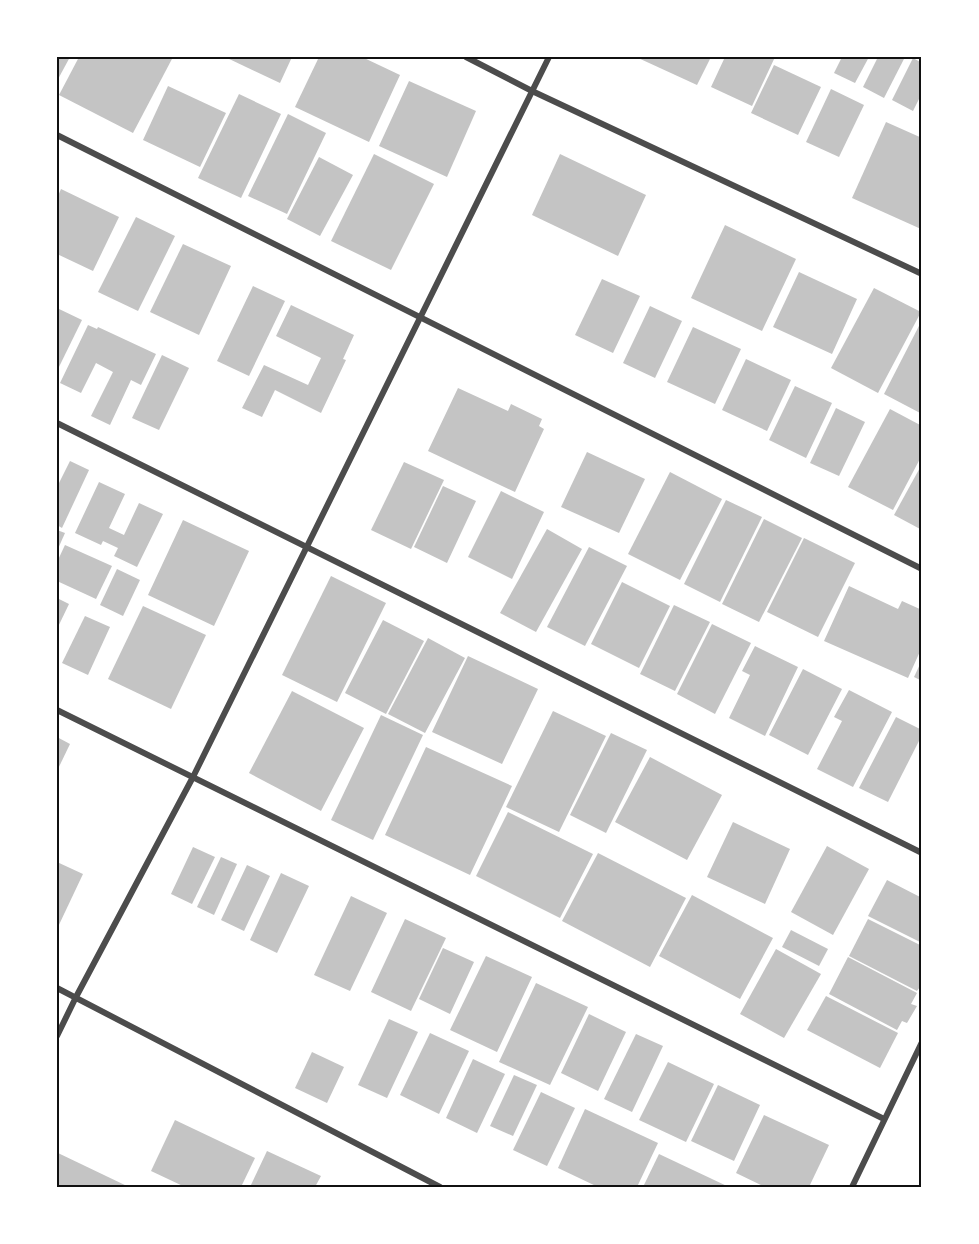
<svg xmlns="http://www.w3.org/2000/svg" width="979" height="1244" font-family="'PT Serif',serif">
<rect width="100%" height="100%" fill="#fff"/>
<!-- building -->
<g fill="#c4c4c4">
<path d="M57,57H70L57,81Z"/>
<path d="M79,57H173L133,133L59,95Z"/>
<path d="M225,57H292L280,83Z"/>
<path d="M319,57H362L400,75L369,142L295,107Z"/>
<path d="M636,57H711L697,85Z"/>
<path d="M725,57H775L752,106L711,87Z"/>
<path d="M842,57H869L855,83L834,73Z"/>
<path d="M878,57H905L884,98L863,87Z"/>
<path d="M913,58L922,63V93L913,111L892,100Z"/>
<path d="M774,65L821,87L798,135L751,113Z"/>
<path d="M409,81L476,111L447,177L379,146Z"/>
<path d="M168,86L226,113L200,167L143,140Z"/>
<path d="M831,89L864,105L839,157L806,142Z"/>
<path d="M239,94L281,114L241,198L198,178Z"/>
<path d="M288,114L326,133L287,214L248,196Z"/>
<path d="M886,122L922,138L921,229L852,198Z"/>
<path d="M374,154L434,184L391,270L331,241Z"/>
<path d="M560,154L646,195L618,256L532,215Z"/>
<path d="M319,157L353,175L320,236L287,219Z"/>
<path d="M61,189L119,217L93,271L57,254V198Z"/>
<path d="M136,217L175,236L138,311L98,292Z"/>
<path d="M725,225L796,259L762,331L691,298Z"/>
<path d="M183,244L231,266L199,335L150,312Z"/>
<path d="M799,272L857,299L832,354L773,327Z"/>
<path d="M602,279L640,296L613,353L575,335Z"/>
<path d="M253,286L285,301L249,376L217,361Z"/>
<path d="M874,288L921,312L878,393L831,368Z"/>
<path d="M291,305L354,335L343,359L346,360L321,413L275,390L262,417L242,408L264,365L308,385L321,358L276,336Z"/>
<path d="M650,306L682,321L655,378L623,363Z"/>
<path d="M57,308L82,320L57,371Z"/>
<path d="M922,320V414L884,394Z"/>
<path d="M88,325L97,329L98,327L156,354L141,385L131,380L110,425L91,416L113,372L96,363L81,393L60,383Z"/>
<path d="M693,327L741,349L715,404L667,382Z"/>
<path d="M162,355L189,368L159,430L132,418Z"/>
<path d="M746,359L791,380L767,431L722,410Z"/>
<path d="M795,386L832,403L806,458L769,440Z"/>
<path d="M458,388L508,411L511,404L542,419L539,426L544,429L515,492L428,451Z"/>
<path d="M836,408L865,422L839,476L810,463Z"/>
<path d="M890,409L922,426V455L893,510L848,487Z"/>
<path d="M587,452L645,479L619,533L561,507Z"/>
<path d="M70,461L89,470L62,528L57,525V487Z"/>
<path d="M404,462L444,480L411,549L371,530Z"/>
<path d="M922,464V530L894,515Z"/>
<path d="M670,472L722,499L680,580L628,554Z"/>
<path d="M99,482L125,494L109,528L124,535L139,503L163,514L137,567L114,556L118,548L103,541L101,545L75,533Z"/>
<path d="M443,486L476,501L447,563L414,547Z"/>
<path d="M501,491L544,512L512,579L468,557Z"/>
<path d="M726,500L762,517L720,602L684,584Z"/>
<path d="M764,519L802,538L759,622L722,604Z"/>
<path d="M183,520L249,551L214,626L148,595Z"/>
<path d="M547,529L582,549L536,632L500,613Z"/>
<path d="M57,530L65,533L57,551Z"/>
<path d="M804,538L855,563L818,637L767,612Z"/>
<path d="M65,545L112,566L96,599L57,581V562Z"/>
<path d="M589,547L627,566L585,646L547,627Z"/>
<path d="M117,569L140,580L123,616L100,605Z"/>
<path d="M331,576L386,603L337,702L282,675Z"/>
<path d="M622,582L670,606L639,668L591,644Z"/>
<path d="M849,586L898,609L902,601L922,610V647L908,678L824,641Z"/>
<path d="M57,598L69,604L57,629Z"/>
<path d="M674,605L710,622L675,691L640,674Z"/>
<path d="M143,606L206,635L171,709L108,679Z"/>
<path d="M85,616L110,627L88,675L62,663Z"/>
<path d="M383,620L424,641L386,714L345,693Z"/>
<path d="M712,624L751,643L715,714L677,694Z"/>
<path d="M428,638L465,658L425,733L388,714Z"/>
<path d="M755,646L798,667L765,736L729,718L750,675L742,671Z"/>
<path d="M468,656L538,689L502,764L432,732Z"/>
<path d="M922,660V681L914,677Z"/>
<path d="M803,669L842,689L808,755L769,735Z"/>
<path d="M849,690L892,712L853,787L817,769L842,721L834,717Z"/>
<path d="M292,691L364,728L321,811L249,773Z"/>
<path d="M553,711L606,736L559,832L506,807Z"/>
<path d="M381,715L423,735L373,840L331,820Z"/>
<path d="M896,717L922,730V735L888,802L859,788Z"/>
<path d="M611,733L647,750L606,833L570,815Z"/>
<path d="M57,737L70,744L57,771Z"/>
<path d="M426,747L512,786L470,875L385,835Z"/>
<path d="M650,757L722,795L687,860L615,822Z"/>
<path d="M508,812L593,854L560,918L476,876Z"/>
<path d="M733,822L790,849L765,904L707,877Z"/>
<path d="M827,846L869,869L833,935L791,912Z"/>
<path d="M193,847L215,857L192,904L171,894Z"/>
<path d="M598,853L686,898L650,967L562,921Z"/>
<path d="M221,857L237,864L214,915L197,907Z"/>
<path d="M57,862L83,874L57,929Z"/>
<path d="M247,865L270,876L244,931L221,920Z"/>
<path d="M281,873L309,886L277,953L250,940Z"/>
<path d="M887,880L922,898V943L868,916Z"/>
<path d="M692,895L773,938L740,999L659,956Z"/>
<path d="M351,896L387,913L350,991L314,975Z"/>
<path d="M405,919L446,938L411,1011L371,992Z"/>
<path d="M868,919L922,946V984L917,991L849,956Z"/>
<path d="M791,930L828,949L819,966L782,947Z"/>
<path d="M443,948L474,962L450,1014L419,999Z"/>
<path d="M776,949L821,974L784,1038L740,1014Z"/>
<path d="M486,956L532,977L497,1052L450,1030Z"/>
<path d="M848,957L917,993L911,1004L917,1006L907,1023L902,1021L897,1030L829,994Z"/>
<path d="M536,983L588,1007L550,1085L499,1062Z"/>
<path d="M826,996L898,1033L880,1068L807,1030Z"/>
<path d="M589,1014L626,1032L598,1091L561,1073Z"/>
<path d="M389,1019L418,1032L387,1098L358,1085Z"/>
<path d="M430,1033L469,1051L439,1114L400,1095Z"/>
<path d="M636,1034L663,1046L632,1112L604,1099Z"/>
<path d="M312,1052L344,1067L327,1103L295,1088Z"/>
<path d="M473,1059L505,1074L477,1133L446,1118Z"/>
<path d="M668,1062L714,1084L686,1142L639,1120Z"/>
<path d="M514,1075L537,1085L513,1136L490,1126Z"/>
<path d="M718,1085L760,1105L734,1161L691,1141Z"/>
<path d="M541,1092L575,1108L547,1166L513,1150Z"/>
<path d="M585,1109L658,1143L637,1187H598L558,1168Z"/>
<path d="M764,1115L829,1145L809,1187H765L736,1173Z"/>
<path d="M175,1120L255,1158L241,1187H185L151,1171Z"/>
<path d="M267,1151L321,1176L315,1187H250Z"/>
<path d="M58,1153L129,1187H57Z"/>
<path d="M659,1154L729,1187H643Z"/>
</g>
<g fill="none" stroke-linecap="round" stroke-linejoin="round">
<!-- minor -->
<g stroke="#4c4c4c" stroke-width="6">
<path d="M466,57L532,91L922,274"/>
<path d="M57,135L922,569"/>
<path d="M57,423L922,853"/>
<path d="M57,710L884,1119"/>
<path d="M57,988L440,1187"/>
<path d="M57,1036L76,997L193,777L549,57"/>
<path d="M852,1187L922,1042"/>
</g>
</g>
<!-- border -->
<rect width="979" height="1244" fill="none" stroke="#ffffff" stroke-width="117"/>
<rect x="58" y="58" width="862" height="1128" fill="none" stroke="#111" stroke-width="2"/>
</svg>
